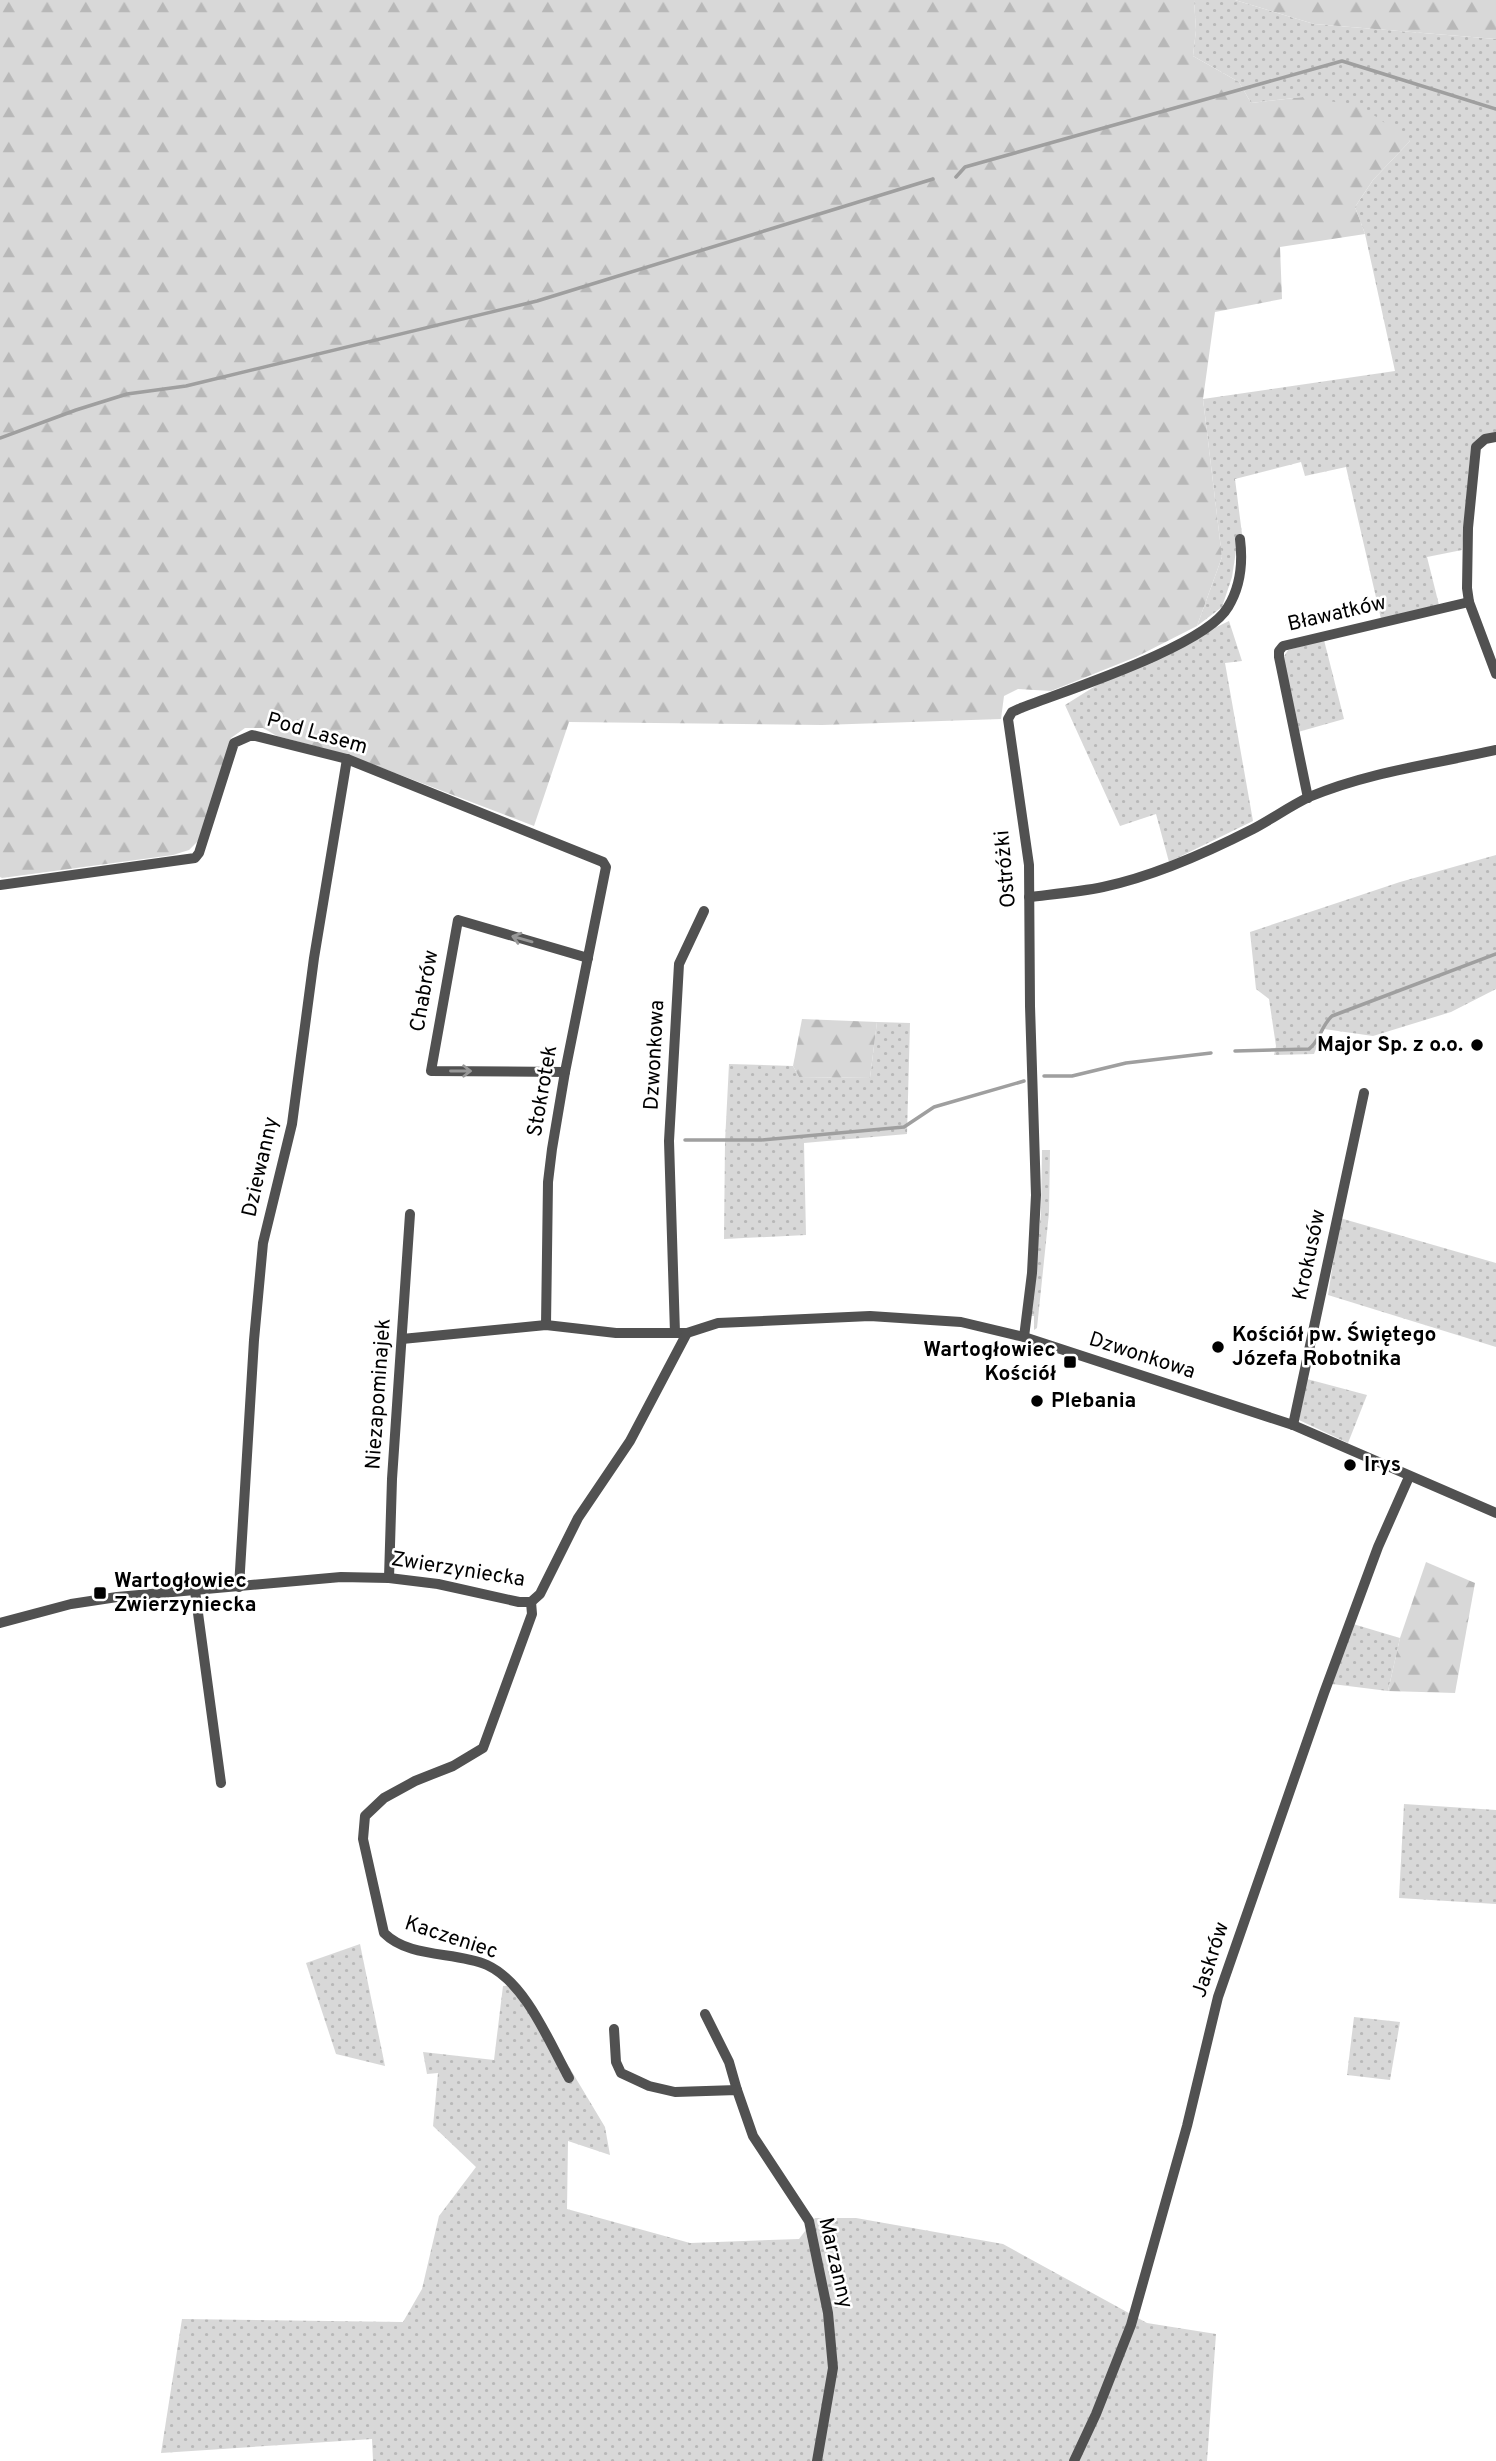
<svg xmlns="http://www.w3.org/2000/svg" width="1496" height="2461" font-family="Overpass,sans-serif">
<defs>
<pattern id="grass-dots" width="8" height="8" patternUnits="userSpaceOnUse" patternTransform="scale(1.75)"><rect width="8" height="8" fill="#d8d8d8"/><path d="M2 2h.1M6 6h.1" fill="none" stroke="#b8b8b8" stroke-width="1.8" stroke-linecap="round"/></pattern>
<pattern id="forest-firs" width="22" height="20" patternUnits="userSpaceOnUse" patternTransform="scale(1.75)"><rect width="22" height="20" fill="#d8d8d8"/><path d="M5 1l3.5 6h-7zM16 11l3.5 6h-7z" fill="#b8b8b8"/></pattern>
</defs>
<rect width="100%" height="100%" fill="#fff"/>
<!-- grass -->
<g fill="url(#grass-dots)">
<path d="M1194,0H1235L1314,24L1496,39V435L1482,436L1471,447L1462,550L1427,557L1439,605L1381,619L1346,467L1305,476L1301,462L1235,479L1242,534L1236,551L1232,577L1222,607L1197,626L1222,557L1203,399L1395,371L1365,234L1355,207L1373,180L1410,141L1303,97L1251,103L1239,82L1193,56L1196,30Z"/>
<path d="M1229,621L1242,661L1225,663L1253,821L1169,862L1156,814L1120,826L1065,705L1097,685Z"/>
<path d="M1324,640L1344,719L1298,732L1283,658L1288,650Z"/>
<path d="M1496,855V989L1451,1012L1373,1036L1324,1029L1314,1054L1274,1055L1276,1046L1269,999L1256,989L1250,932L1400,882Z"/>
<path d="M877,1022L910,1023L907,1134L804,1143L806,1235L724,1239L725,1142L729,1064L793,1066L799,1077L870,1078Z"/>
<path d="M1042,1150H1050L1049,1213L1037,1328L1034,1330V1316H1031L1041,1212Z"/>
<path d="M1340,1218L1496,1263V1347L1328,1295Z"/>
<path d="M1307,1379L1367,1395L1348,1443L1299,1420Z"/>
<path d="M1353,1624L1400,1638L1388,1691L1332,1684Z"/>
<path d="M1404,1804L1496,1810V1904L1399,1898Z"/>
<path d="M360,1944L385,2066L336,2054L306,1963Z"/>
<path d="M520,1985L605,2127L610,2155L568,2141L567,2209L690,2243L799,2239L815,2218H856L1003,2244L1147,2323L1216,2334L1207,2461H373L372,2439L161,2453L182,2319L403,2322L422,2289L439,2216L476,2167L433,2126L438,2073L427,2074L423,2052L494,2060L503,1986Z"/>
<path d="M1354,2017L1400,2022L1390,2080L1347,2075Z"/>
</g>
<!-- forest -->
<g fill="url(#forest-firs)">
<path d="M0,0H1194L1196,30L1193,56L1239,82L1251,103L1303,97L1361,106L1410,141L1373,180L1355,207L1365,234L1280,247L1282,299L1215,312L1203,399L1222,557L1197,626L1136,657L1051,691L1018,689L1004,696L1001,719L822,725L569,722L534,826L348,755L277,736L263,728H245L231,738L199,840L189,850L173,855L2,878L0,877Z"/>
<path d="M1235,0H1496V39L1314,24Z"/>
<path d="M802,1019L877,1022L870,1078L799,1077L793,1066Z"/>
<path d="M1426,1562L1475,1583L1455,1693L1388,1691L1400,1638Z"/>
</g>
<g fill="none" stroke-linecap="round" stroke-linejoin="round">
<!-- stream -->
<g stroke="#9f9f9f" stroke-width="3.5">
<path d="M956,177L965,167L1342,61L1496,109"/>
<path d="M0,438L76,410L127,394L186,386L537,301L933,179"/>
<path d="M1235,1051L1309,1049C1320,1041 1321,1026 1332,1016L1496,954"/>
<path d="M1044,1076H1072L1126,1063L1211,1053"/>
<path d="M685,1140H761L904,1127L934,1107L1024,1081"/>
</g>
<!-- street -->
<g stroke="#515151" stroke-width="10">
<path d="M1496,437L1485,439L1476,447L1468,528L1467,588L1469,602L1496,674"/>
<path d="M1308,798L1279,657V651L1283,646L1469,602"/>
<path d="M0,885L195,858L199,853L234,743L252,735L347,759L603,862L606,867L565,1072L552,1149L548,1182L546,1325"/>
<path d="M1029,897C1054,894 1079,892 1103,887C1155,876 1206,853 1253,829C1272,819 1290,806 1309,797C1368,772 1434,764 1496,750"/>
<path d="M565,1072L431,1071L458,920L588,958"/>
<path d="M675,1333L669,1141L679,964L704,911"/>
<path d="M1024,1337L1032,1273L1036,1195L1030,1006L1029,865L1008,719L1012,712L1021,708C1067,690 1206,646 1228,607C1241,586 1243,563 1240,539"/>
<path d="M402,1339L546,1325L616,1333H687L718,1323L870,1316L961,1322L1024,1337L1293,1425L1496,1513"/>
<path d="M1293,1425L1364,1093"/>
<path d="M389,1578L392,1479L410,1214"/>
<path d="M239,1587L254,1340L263,1243L292,1124L314,958L347,759"/>
<path d="M195,1591L221,1783"/>
<path d="M531,1602L532,1614L483,1748L453,1766L415,1781L384,1798L365,1816L363,1839L384,1933C410,1959 455,1951 487,1965C526,1983 549,2042 569,2078"/>
<path d="M0,1623L71,1604L117,1597L341,1577L389,1578L438,1584L519,1602H531L540,1594L578,1518L630,1441L687,1333"/>
<path d="M705,2014L729,2062L737,2090"/>
<path d="M614,2029L616,2062L621,2073L649,2086L675,2092L737,2090L753,2136L809,2221L828,2313L833,2368L817,2461"/>
<path d="M1074,2461L1096,2414L1131,2325L1187,2126L1218,1997L1324,1693L1378,1547L1409,1477"/>
</g>
</g>
<!-- one-way arrows -->
<defs><path id="oneway-shaft" d="M-6 0H5M1.5-3L5.5 0L1.5 3" fill="none" stroke-width="1.6" stroke-linecap="round" stroke-linejoin="round" transform="scale(1.75)"/></defs>
<g stroke="#979797">
<use href="#oneway-shaft" transform="translate(522 939) rotate(-164)"/>
<use href="#oneway-shaft" transform="translate(461 1071)"/>
</g>
<!-- markers -->
<g fill="#000" stroke="#fff" stroke-width="2.5">
<circle cx="1477" cy="1045" r="7"/>
<circle cx="1218" cy="1347" r="7"/>
<rect x="1063" y="1355" width="14" height="14" rx="3.5"/>
<circle cx="1037" cy="1401" r="7"/>
<circle cx="1350" cy="1465" r="7"/>
<rect x="93" y="1586" width="14" height="14" rx="3.5"/>
</g>
<g text-anchor="middle" dominant-baseline="central" stroke-width="5" stroke-linejoin="round" paint-order="stroke">
<!-- street labels -->
<g font-size="21" fill="#000" stroke="#fff">
<text transform="translate(1337 614) rotate(-13)">Bławatków</text>
<text transform="translate(317 734) rotate(16)">Pod Lasem</text>
<text transform="translate(1006 869) rotate(-95)">Ostróżki</text>
<text transform="translate(425 991) rotate(-80)">Chabrów</text>
<text transform="translate(655 1055) rotate(-87)">Dzwonkowa</text>
<text transform="translate(543 1091) rotate(-80)">Stokrotek</text>
<text transform="translate(261 1167) rotate(-77)">Dziewanny</text>
<text transform="translate(1310 1255) rotate(-78)">Krokusów</text>
<text transform="translate(1142 1356) rotate(18)">Dzwonkowa</text>
<text transform="translate(379 1394) rotate(-86)">Niezapominajek</text>
<text transform="translate(458 1570) rotate(9)">Zwierzyniecka</text>
<text transform="translate(451 1938) rotate(18)">Kaczeniec</text>
<text transform="translate(1211 1960) rotate(-72)">Jaskrów</text>
<text transform="translate(835 2263) rotate(77)">Marzanny</text>
</g>
<!-- poi labels -->
<g font-size="21" font-weight="bold" fill="#000" stroke="#fff" text-anchor="start">
<text x="1463" y="1045" text-anchor="end">Major Sp. z o.o.</text>
<text x="1232" y="1335">Kościół pw. Świętego<tspan x="1232" dy="24">Józefa Robotnika</tspan></text>
<text x="1056" y="1350" text-anchor="end">Wartogłowiec<tspan x="1056" dy="24">Kościół</tspan></text>
<text x="1051" y="1401">Plebania</text>
<text x="1364" y="1465">Irys</text>
<text x="114" y="1581">Wartogłowiec<tspan x="114" dy="24">Zwierzyniecka</tspan></text>
</g>
</g>
</svg>
